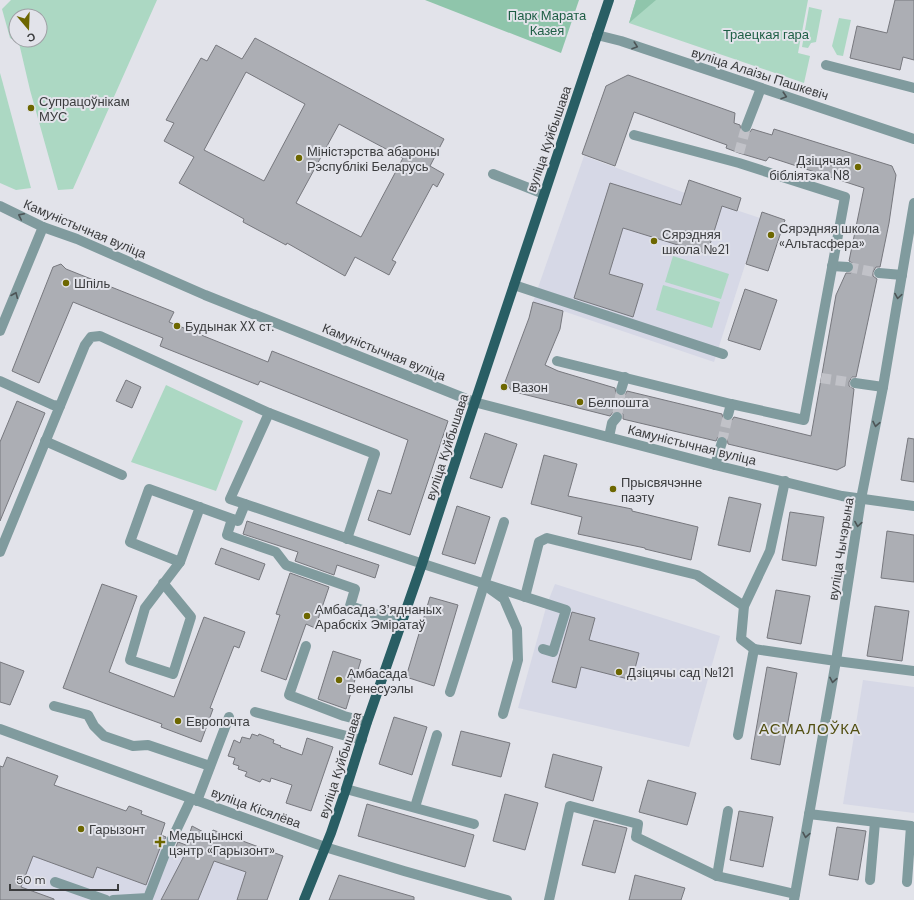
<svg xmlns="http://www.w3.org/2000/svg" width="914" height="900" font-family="'DM Sans',sans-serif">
<rect width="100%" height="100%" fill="#e2e3ea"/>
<!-- built -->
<g fill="#d6d8e6">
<path d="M584,156L685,193L760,218L714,362L563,311L533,302Z"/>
<path d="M555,584L720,636L689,747L518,708L547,604Z"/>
<path d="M863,680L914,687V813L843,804Z"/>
<path d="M7,757L58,776L54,785L126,811L129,806L142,811L141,814L165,823L161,835L168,838L166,854L283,856L267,900H0V766L3,767Z"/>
</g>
<!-- green -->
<g fill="#acd8c3" fill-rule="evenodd">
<path d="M11,0H157L73,189L58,190L30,90L19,43L10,38L2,9ZM16,16H40V40H16Z"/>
<path d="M636,0H808L798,53L810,56L804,83L629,23Z"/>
<path d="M809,7L822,10L816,42L811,43L808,48L802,47Z"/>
<path d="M839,18L851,20L843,56L837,55L832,46Z"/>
<path d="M0,73L2,80L31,188L16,190L0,183Z"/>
<path d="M673,256L729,274L721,299L665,282Z"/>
<path d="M663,285L720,302L712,328L656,310Z"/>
<path d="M166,385L243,421L216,491L131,462Z"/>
</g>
<!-- forest -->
<g fill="#8fc5ab">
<path d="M425,0H579L561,53Z"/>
<path d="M636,0H656L629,23Z"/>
</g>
<!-- building -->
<g fill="#acaeb4" stroke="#77787e" fill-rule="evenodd">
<path d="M895,0H914V60L903,57L900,70L850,58L857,26L887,33Z"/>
<path d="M255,38L444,139L430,166L444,174L437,187L433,184L392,260L396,262L389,275L355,257L345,276L287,243L286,245L243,222L244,219L179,183L194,157L164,141L174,123L166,120L201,58L207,61L216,45L242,59ZM246,72L305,104L264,181L204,150ZM339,124L403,158L361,237L296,203Z"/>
<path d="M628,75L735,113L734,123L740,125L741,131L744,133L750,132L752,129L772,135L774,129L892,166L896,175L889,223L880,267H876L873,272V276L877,279L856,377H852L849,382V386L854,389L845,466L837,470L728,444L727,438L724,436L718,437L716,441L627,420L623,419V414L618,411H614L610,416L515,392L512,391L505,382L529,318L533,302L563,311L560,329L545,365L558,371L615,388L616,394L619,396L625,395L627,391L722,414L723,419L727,421L732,420L734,417L811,436L836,295L846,273H851L854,268V264L849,261L864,188L769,157L766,161L739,153L726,148L727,145L634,112L615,166L582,154L606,86Z"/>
<path d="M689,180L741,198L737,211L722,206L707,254L623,228L609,274L643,284L633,317L574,298L610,183L681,205Z"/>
<path d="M762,212L785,220L768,271L746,264Z"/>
<path d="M61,264L66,269L174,312L169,322L268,362L272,351L448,421L410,535L368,520L378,490L391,494L408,440L260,381L258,385L160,346L163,338L125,323L73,302L39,383L12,371L53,267Z"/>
<path d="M745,289L777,300L760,350L728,340Z"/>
<path d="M126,380L141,387L132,408L116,401Z"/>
<path d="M17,401L45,413L0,521V442Z"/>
<path d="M485,433L517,444L502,488L470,478Z"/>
<path d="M908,438L914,439V482L901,480Z"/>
<path d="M544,455L577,464L568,496L632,509V511L698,527L691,560L645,549V548L578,534L582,517L531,504Z"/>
<path d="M729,497L761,504L750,552L718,545Z"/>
<path d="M457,506L490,517L475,564L442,554Z"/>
<path d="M790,512L824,517L816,566L782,560Z"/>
<path d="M247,521L379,565L375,578L337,565L334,575L295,561L298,552L243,534Z"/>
<path d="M887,531L914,535V582L881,578Z"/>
<path d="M221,548L265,564L259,580L215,564Z"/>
<path d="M290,573L329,587L315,628L306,624L286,680L261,671L280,615L276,614Z"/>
<path d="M102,584L137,596L109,672L174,697L204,617L245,632L239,648L234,646L210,708L213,709L201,742L161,727L162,724L63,688Z"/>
<path d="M776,590L810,596L801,644L767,638Z"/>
<path d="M430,597L458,605L434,686L406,677Z"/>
<path d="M875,606L909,611L902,661L867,656Z"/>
<path d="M572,612L595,618L589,640L639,653L632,680L581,667L576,688L552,682Z"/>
<path d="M333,651L361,660L346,709L318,699Z"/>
<path d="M0,662L24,671L10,705L0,702Z"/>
<path d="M767,667L797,673L780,765L751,759Z"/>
<path d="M394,717L427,727L412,775L379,764Z"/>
<path d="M461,731L510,743L501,777L452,765Z"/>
<path d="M252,734L258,736L259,734L274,740L273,743L281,746L280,747L302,755L307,738L333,747L311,811L286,803L292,785L271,778L270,782L262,779L260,782L245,776L247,772L238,769L239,766L233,764L235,758L228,756L234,740L240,743L242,737L250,739Z"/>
<path d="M553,754L602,767L593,801L545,787Z"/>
<path d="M7,757L58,776L54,785L126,811L129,806L142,811L141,814L165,823L161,835L166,837L160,848L146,885L97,867L93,878L33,856L21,887L54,899V900H0V766L3,767Z"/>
<path d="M648,780L696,793L687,825L639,812Z"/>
<path d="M505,794L538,803L525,850L493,841Z"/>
<path d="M367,804L474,835L465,867L358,836Z"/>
<path d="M739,811L773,817L763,867L730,860Z"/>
<path d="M594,820L627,828L615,873L582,865Z"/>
<path d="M192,826L211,836L213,830L283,856L267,900H237L246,872L214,861L198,900H161L184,856L173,853L178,842L186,845Z"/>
<path d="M837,827L866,831L858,880L829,875Z"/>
<path d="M339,875L414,897V900H329Z"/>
<path d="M635,875L685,888L681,900H629Z"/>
</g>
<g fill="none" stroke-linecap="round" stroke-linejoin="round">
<!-- minor-tunnel -->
<g stroke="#c1c2c8" stroke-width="10" stroke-dasharray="10 5" stroke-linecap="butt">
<path d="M739,153L746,127"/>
<path d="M848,267L879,273"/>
<path d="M821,378L855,383"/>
<path d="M617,417L621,390"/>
<path d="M722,442L728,415"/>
</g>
<!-- minor -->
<g stroke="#809b9e" stroke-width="10">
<path d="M597,35L621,41L914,139"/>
<path d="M826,65L914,88"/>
<path d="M746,127L761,88"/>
<path d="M493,174L544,194"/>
<path d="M0,206L43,227L77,239L205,295L474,402L715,465L842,496L914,506"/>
<path d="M832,266L848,267"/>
<path d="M879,273L902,275"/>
<path d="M514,285L723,354"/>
<path d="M0,331L43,227"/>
<path d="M557,361L731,404L804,420L845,197L739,163L634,135"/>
<path d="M0,381L53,405L60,406"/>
<path d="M855,383L883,387"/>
<path d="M621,390L625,377"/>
<path d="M269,413L230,499L411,560L566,610L553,652L543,649"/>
<path d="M728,415L731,404"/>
<path d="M609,437L612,423L617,417"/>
<path d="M45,441L122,475"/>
<path d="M715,465L722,442"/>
<path d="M200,507L180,562L130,542L149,489L238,521L245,504"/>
<path d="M232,519L227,535L276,552L286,565L355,589L350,606L402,623"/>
<path d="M0,552L85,345L91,337L100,336L269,413L375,454L347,539"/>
<path d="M163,583L191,617L173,674L130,660L145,608L180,562"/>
<path d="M490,589L504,599L517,629L518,660L503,714"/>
<path d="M525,597L539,542L547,538L697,575L744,606"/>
<path d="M306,646L289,695L344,716L367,722"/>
<path d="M754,649L836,661L914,671"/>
<path d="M450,692L504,522"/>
<path d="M54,706L88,715L94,726L104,736L133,746L148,745L210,766"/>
<path d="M255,712L362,740"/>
<path d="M0,729L325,847L404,871L507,900"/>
<path d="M738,735L754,649L741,639L744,606L770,551L785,481"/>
<path d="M346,789L474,824"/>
<path d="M197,801L229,717"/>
<path d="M415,807L437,735"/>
<path d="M809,814L911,826L907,882"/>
<path d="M717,876L728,811"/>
<path d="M870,880L875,822"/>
<path d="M55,882L106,900"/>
<path d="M113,900L148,898L165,854L191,799"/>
<path d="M549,900L570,806L638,824L636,837L717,876L795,894"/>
<path d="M794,900L836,661L861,499L883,387L914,203"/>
</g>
<!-- major -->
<path stroke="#295e64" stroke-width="10" d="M304,900L331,833L346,789L367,722L422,564L467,426L609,0"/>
</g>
<!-- one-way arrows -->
<defs><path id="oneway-chevron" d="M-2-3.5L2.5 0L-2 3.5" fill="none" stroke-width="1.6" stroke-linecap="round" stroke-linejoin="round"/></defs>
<g stroke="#4c5456">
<use href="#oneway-chevron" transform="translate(635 46) rotate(19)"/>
<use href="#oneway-chevron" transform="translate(784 96) rotate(18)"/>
<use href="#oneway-chevron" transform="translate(21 216) rotate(-154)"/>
<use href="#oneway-chevron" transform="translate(15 295) rotate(-67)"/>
<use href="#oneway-chevron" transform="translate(898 296) rotate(99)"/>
<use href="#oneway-chevron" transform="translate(876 424) rotate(101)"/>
<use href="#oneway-chevron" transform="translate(858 524) rotate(99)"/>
<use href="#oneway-chevron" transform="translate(833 680) rotate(100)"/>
<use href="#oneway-chevron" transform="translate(806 835) rotate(100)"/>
</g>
<!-- markers -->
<g fill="#6d6700" stroke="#e2e3ea" stroke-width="1.5">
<circle cx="31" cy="108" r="4"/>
<circle cx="299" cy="158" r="4"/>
<circle cx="858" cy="167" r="4"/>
<circle cx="771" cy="235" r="4"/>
<circle cx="654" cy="241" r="4"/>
<circle cx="66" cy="283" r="4"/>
<circle cx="177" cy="326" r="4"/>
<circle cx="504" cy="387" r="4"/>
<circle cx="580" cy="402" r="4"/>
<circle cx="613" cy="489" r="4"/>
<circle cx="307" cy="616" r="4"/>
<circle cx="619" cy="672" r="4"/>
<circle cx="339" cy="680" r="4"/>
<circle cx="178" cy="721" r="4"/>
<circle cx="81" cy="829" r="4"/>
<path d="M158 836h4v4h4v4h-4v4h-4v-4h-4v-4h4z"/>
</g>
<g text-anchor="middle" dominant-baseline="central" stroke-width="4" stroke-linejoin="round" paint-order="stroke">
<!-- park labels -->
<g font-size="13" fill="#1e5e45" stroke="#e2e3ea">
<text x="547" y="15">Парк Марата<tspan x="547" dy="15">Казея</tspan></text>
<text x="766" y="34">Траецкая гара</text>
</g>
<!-- street labels -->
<g font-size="13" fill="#3b3c3e" stroke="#e2e3ea">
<text transform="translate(760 74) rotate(18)">вуліца Алаізы Пашкевіч</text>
<text transform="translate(549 139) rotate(-71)">вуліца Куйбышава</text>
<text transform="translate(85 229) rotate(23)">Камуністычная вуліца</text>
<text transform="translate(384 352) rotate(22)">Камуністычная вуліца</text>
<text transform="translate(692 445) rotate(14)">Камуністычная вуліца</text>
<text transform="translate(447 447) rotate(-72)">вуліца Куйбышава</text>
<text transform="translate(841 549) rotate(-81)">вуліца Чычэрына</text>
<text transform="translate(340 765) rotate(-72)">вуліца Куйбышава</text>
<text transform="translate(256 808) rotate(20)">вуліца Кісялёва</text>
</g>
<!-- poi labels -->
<g font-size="13" fill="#3b3c3e" stroke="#e2e3ea" text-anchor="start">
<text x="39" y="101">Супрацоўнікам<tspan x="39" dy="15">МУС</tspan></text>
<text x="307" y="151">Міністэрства абароны<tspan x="307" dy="15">Рэспублікі Беларусь</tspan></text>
<text x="850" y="160" text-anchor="end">Дзіцячая<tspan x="850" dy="15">бібліятэка N8</tspan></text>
<text x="779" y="228">Сярэдняя школа<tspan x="779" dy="15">«Альтасфера»</tspan></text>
<text x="662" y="234">Сярэдняя<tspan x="662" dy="15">школа №21</tspan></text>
<text x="74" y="283">Шпіль</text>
<text x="185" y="326">Будынак XX ст.</text>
<text x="512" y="387">Вазон</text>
<text x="588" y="402">Белпошта</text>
<text x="621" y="482">Прысвячэнне<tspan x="621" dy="15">паэту</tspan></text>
<text x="315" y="609">Амбасада Зʼяднаных<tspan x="315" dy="15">Арабскіх Эміратаў</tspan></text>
<text x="627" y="672">Дзіцячы сад №121</text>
<text x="347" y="673">Амбасада<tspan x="347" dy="15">Венесуэлы</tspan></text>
<text x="186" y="721">Европочта</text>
<text x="89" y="829">Гарызонт</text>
<text x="169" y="835">Медыцынскі<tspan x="169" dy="15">цэнтр «Гарызонт»</tspan></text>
</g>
<!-- quarter labels -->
<g font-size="15" letter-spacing="1" fill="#524f11" stroke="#e2e3ea">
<text x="810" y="729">АСМАЛОЎКА</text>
</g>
</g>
<!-- north arrow -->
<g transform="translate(28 28) rotate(161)"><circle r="19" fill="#e2e3ea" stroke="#9fa0a5"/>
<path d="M0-3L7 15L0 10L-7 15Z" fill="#6d6700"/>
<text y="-6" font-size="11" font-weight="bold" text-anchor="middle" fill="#3b3c3e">С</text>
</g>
<!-- scale -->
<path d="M10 884v6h108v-6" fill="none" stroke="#3b3c3e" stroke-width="2"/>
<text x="16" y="884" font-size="12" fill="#3b3c3e" stroke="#e2e3ea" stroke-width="3" paint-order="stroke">50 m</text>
</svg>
